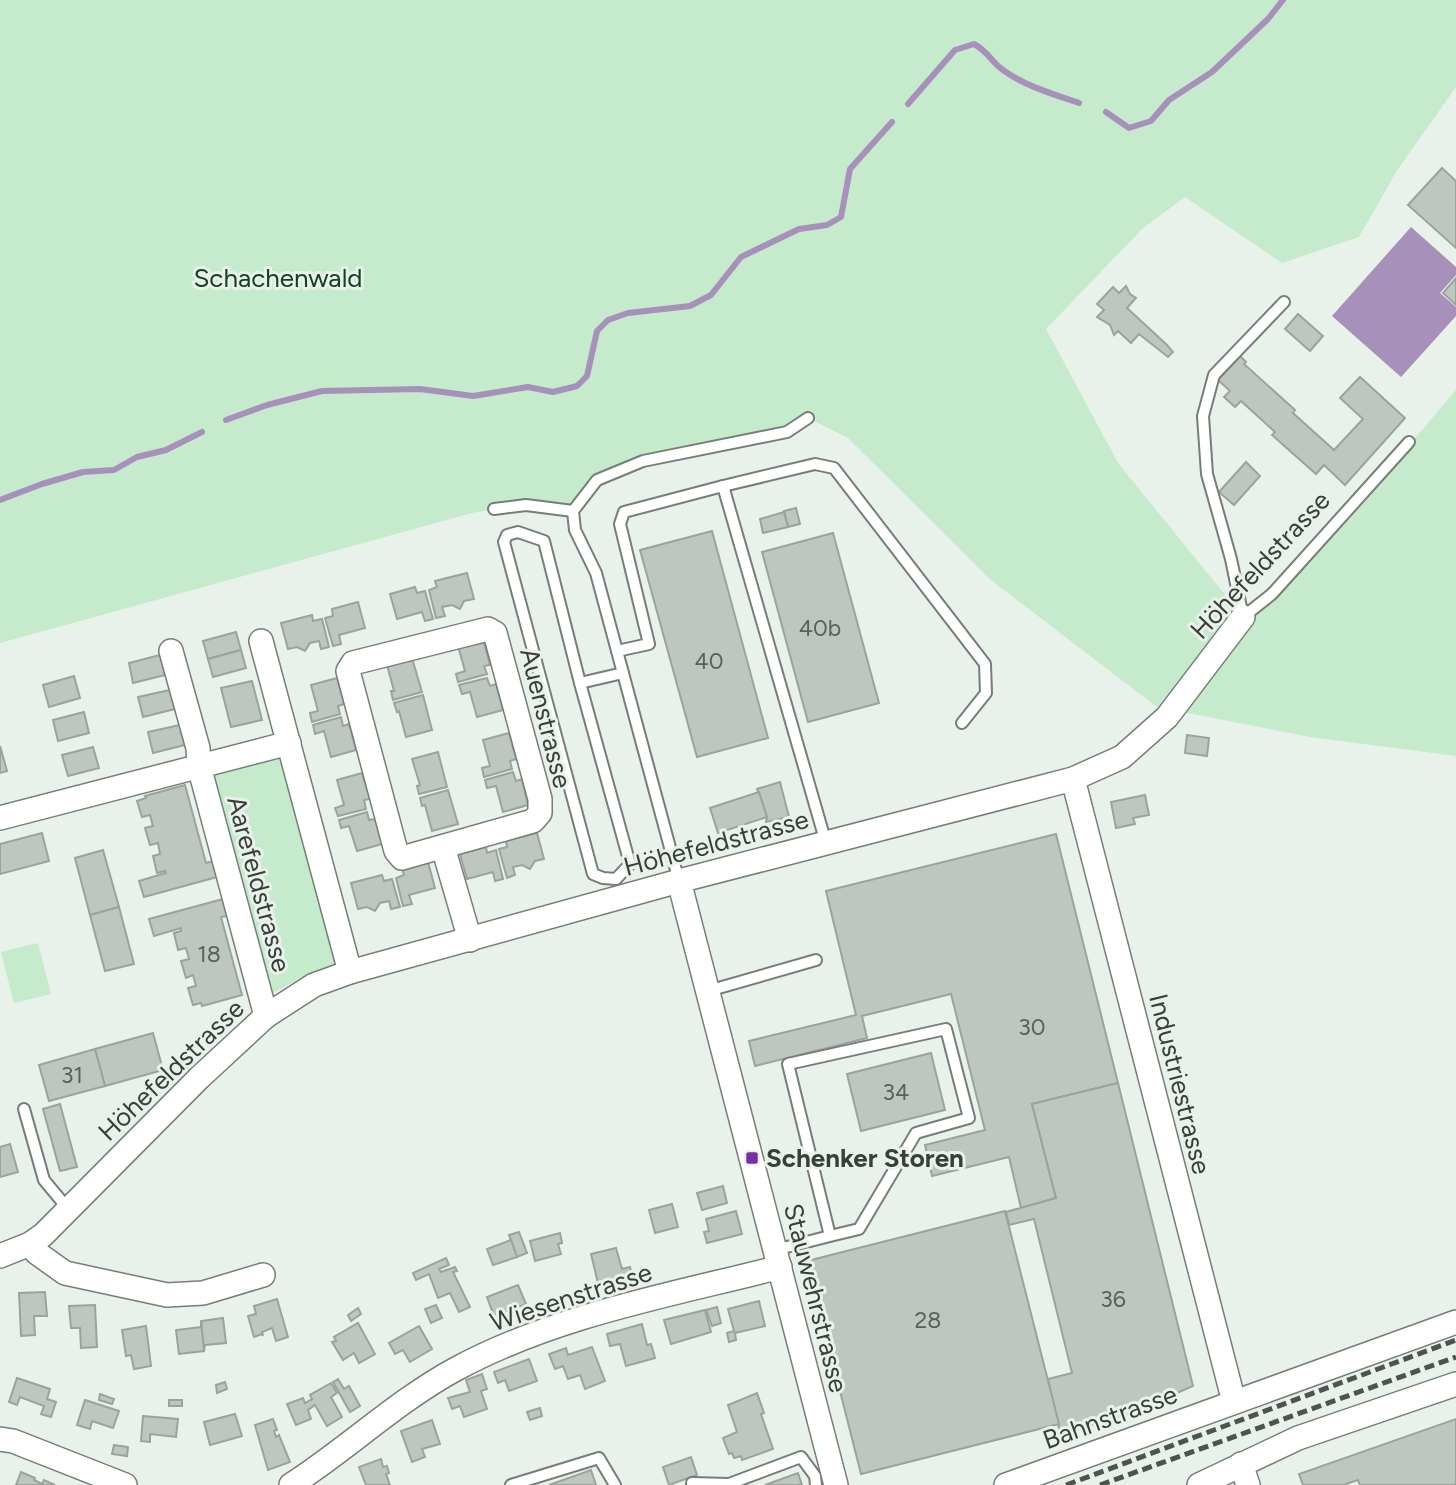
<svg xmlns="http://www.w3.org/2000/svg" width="1456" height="1485" font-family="Figtree,sans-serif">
<rect width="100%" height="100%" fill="#e8f2ea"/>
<!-- green -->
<g fill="#c5eacc">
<path d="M0,0H1456V87L1398,169L1359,237L1282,263L1185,197L1142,229L1046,329L1118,463L1243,617L1411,443L1456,390V756L1310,737L1157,707L991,580L848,438L808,418L787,432L643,462L597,480L573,511L494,509L472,513L0,643Z"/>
<path d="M278,753L341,963L310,973L267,996L209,771Z"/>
<path d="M38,943L51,994L14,1003L1,952Z"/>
</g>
<!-- water -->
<path fill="#a790ba" d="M1411,227L1456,267V275L1440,293L1456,307V316L1401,377L1332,316Z"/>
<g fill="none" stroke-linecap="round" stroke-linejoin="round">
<!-- stream -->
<g stroke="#a790ba" stroke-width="6">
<path d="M908,104L955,50L974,44C989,52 991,62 1003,70C1025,86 1053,94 1079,103"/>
<path d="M1106,112L1129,128L1151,121L1169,100L1212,72L1268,19L1283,0"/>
<path d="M226,420L267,405L322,391L420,389L473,396L528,387L553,392L577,386L587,376L597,331L608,320L628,313L690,306L711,295L741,257L799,229L827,225L841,217L850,169L892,122"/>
<path d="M0,500L42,484L83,472L114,470L137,457L166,450L202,432"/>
</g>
</g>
<!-- building -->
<g fill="#bdc7bf" stroke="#9ba39c" stroke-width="2">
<path d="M1442,168L1456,181V248L1408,205Z"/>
<path d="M1456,278V305L1443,293Z"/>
<path d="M1126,286L1130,294L1136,298L1127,308L1167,345L1173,352L1168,357L1139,334L1131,343L1118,331L1114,335L1110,325L1097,317L1104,310L1097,304L1113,287L1119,293Z"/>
<path d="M1298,314L1323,336L1310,351L1285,329Z"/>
<path d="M1240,356L1246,362L1244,364L1295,410L1293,413L1334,450L1363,419L1340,398L1360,377L1405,418L1345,485L1324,465L1316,474L1272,435L1275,432L1241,401L1235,407L1224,397L1230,391L1218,380Z"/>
<path d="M1246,462L1260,476L1234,505L1219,492Z"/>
<path d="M796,508L800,524L788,527L784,511Z"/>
<path d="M784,512L788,527L763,533L760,519Z"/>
<path d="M712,531L768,738L697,757L640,550Z"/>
<path d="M833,533L879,703L808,722L762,552Z"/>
<path d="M467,573L474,599L464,601L460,609L452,605L442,607L445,616L436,618L429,590L437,587L435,581Z"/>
<path d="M415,587L417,593L425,591L433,619L425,621L422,612L397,619L390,594Z"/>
<path d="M358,602L365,628L339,635L341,644L333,646L325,618L333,616L332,609Z"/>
<path d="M312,615L313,621L322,619L329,647L321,649L319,641L310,643L305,651L297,647L288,649L281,623Z"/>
<path d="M236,632L241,650L208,659L203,641Z"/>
<path d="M483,639L490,665L484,666L487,674L458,682L456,674L465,671L458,646Z"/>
<path d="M241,650L246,668L213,677L208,659Z"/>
<path d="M160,655L165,675L133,683L129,663Z"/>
<path d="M412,658L422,692L393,700L391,691H394L387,665Z"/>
<path d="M74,676L80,698L49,707L43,685Z"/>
<path d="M337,678L344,704L338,706L340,714L312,722L310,713L318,711L311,685Z"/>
<path d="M487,678L490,686L496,684L503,710L477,717L470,692L462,694L459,685Z"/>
<path d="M252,681L262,720L231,727L221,688Z"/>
<path d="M170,690L175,709L143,717L138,697Z"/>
<path d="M423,695L432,730L406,737L399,711L397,712L394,703Z"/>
<path d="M84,712L89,733L58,741L53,720Z"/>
<path d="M341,717L343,726L349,724L356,750L331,757L324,731L315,734L313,725Z"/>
<path d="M180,725L185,745L153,753L148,732Z"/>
<path d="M509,733L516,759L510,761L512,769L484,777L482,768L490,766L483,740Z"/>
<path d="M1187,735L1209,738L1207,756L1185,753Z"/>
<path d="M0,746L7,771L0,773Z"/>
<path d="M93,747L99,768L68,776L62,755Z"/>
<path d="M438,752L447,787L419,794L417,786L420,785L412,759Z"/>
<path d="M513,772L516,781L522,779L528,805L503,812L496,786L487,788L485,780Z"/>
<path d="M362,773L370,799L364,800L366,809L338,816L335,808L344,805L337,780Z"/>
<path d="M780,782L789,817L766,822L767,817L757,789Z"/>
<path d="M185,785L206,863L213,861L217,877L144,897L139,881L166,873L165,871L157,873L153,856L160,854L158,843L150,845L145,828L153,826L150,815L142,817L137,801L146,798L145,796Z"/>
<path d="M448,790L458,824L432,831L425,805L422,806L420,798Z"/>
<path d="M759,792L767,817L718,833L710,808Z"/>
<path d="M1145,795L1149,815L1133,818L1135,824L1116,828L1111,802Z"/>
<path d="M367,812L369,820L375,819L382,844L357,851L349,826L341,828L339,820Z"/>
<path d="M42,833L49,861L0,874V844Z"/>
<path d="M537,833L544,859L535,861L530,869L522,865L513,867L515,875L507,878L499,849L507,847L506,841Z"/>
<path d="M1056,834L1118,1083L1032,1104L1056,1198L1021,1208L1009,1157L932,1176L925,1145L985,1130L951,994L862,1016L867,1038L755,1066L749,1041L856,1015L826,891Z"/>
<path d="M486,847L487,853L496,850L503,879L495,881L493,872L467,879L460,854Z"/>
<path d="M103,850L119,907L90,915L75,858Z"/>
<path d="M428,862L435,888L409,895L412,904L403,906L396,878L404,875L402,869Z"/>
<path d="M382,875L384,881L392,879L400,907L391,909L389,901L380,903L375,911L367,907L358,909L351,883Z"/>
<path d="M223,899L228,916L221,917L242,995L202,1006L201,1003L193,1005L188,988L196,986L193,975L186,978L181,961L189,959L186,948L178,950L174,933L181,931V928L154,936L149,919Z"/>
<path d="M119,907L134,964L105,971L90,915Z"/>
<path d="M153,1033L163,1070L105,1086L95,1049Z"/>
<path d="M95,1049L105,1086L49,1101L39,1065Z"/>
<path d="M931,1053L945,1110L861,1131L847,1074Z"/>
<path d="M1118,1083L1193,1386L1123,1417L1060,1433L1048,1379L1072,1373L1034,1219L1009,1225L1006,1212L1056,1198L1032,1104Z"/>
<path d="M60,1104L77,1167L60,1171L43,1109Z"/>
<path d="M10,1144L18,1172L0,1177V1147Z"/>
<path d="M723,1186L727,1203L702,1210L697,1193Z"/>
<path d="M672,1204L678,1227L655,1233L649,1210Z"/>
<path d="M736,1211L742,1234L707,1243L704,1232L709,1231L706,1219Z"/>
<path d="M1005,1211L1059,1424L861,1474L807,1261Z"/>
<path d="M519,1232L527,1253L517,1257L509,1235Z"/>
<path d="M560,1233L562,1243L558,1244L561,1254L535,1261L530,1241Z"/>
<path d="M511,1240L517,1257L493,1265L487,1249Z"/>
<path d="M616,1248L622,1269L630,1267L634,1283L626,1285L624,1277L598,1283L591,1254Z"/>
<path d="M446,1258L449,1265L439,1269L441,1272L455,1267L457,1271L453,1272L470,1307L459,1312L450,1293L438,1298L429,1274L416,1280L413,1273Z"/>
<path d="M518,1285L526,1304L494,1316L487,1297Z"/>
<path d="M45,1292L47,1316H34L35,1335L21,1336L19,1293Z"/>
<path d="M277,1299L288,1337L276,1341L272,1328L262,1332L263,1336L262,1334L254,1337L248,1316L256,1314L254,1306Z"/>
<path d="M759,1301L765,1326L735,1333L736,1340L729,1342L727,1333L734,1331L728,1309Z"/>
<path d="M95,1305L97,1347L81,1348L80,1328H71L69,1306Z"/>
<path d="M436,1305L442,1318L431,1323L425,1309Z"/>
<path d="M717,1307L721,1323L712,1326L706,1310Z"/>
<path d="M358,1308L361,1314L351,1321L348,1315Z"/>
<path d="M705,1310L711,1332L671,1344L664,1320Z"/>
<path d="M223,1318L226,1343L205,1345L204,1351L201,1321Z"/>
<path d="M201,1321L204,1351L179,1354L176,1330L201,1327Z"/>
<path d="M358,1323L375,1354L359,1363L354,1353L343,1360L332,1342L336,1341L334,1337Z"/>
<path d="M642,1324L647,1345L651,1344L655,1358L626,1366L620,1344L610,1346L607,1334Z"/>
<path d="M146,1326L151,1366L134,1369L131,1355L126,1356L122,1330Z"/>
<path d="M419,1326L432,1349L410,1362L403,1350L395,1354L389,1343Z"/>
<path d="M592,1347L605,1381L585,1389L580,1375L568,1379L563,1366L555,1369L549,1354L566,1348L568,1355Z"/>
<path d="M529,1359L537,1381L509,1391L505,1380L498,1383L494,1372Z"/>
<path d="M482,1374L487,1389L481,1391L487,1409L464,1417L460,1406L452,1409L448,1398L470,1392L466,1380Z"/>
<path d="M17,1378L50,1389L47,1399L56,1402L51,1417L41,1414L44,1406L20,1397L17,1405L9,1402Z"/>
<path d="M338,1379L344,1389L349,1386L360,1406L350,1412L333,1382Z"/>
<path d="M225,1382L227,1389L217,1393L216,1385Z"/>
<path d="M331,1383L337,1393L331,1397L342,1417L327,1426L315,1405L308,1410L311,1419L296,1425L287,1404L303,1398L305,1403L312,1399L310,1395Z"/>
<path d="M757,1393L764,1413L761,1414L773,1449L742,1460L741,1456L734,1458L732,1453L729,1454L723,1438L737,1432L728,1405Z"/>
<path d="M100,1394L114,1399L112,1404L99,1400Z"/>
<path d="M85,1400L119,1411L113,1428L92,1421L90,1429L77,1425Z"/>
<rect x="169" y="1400" width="13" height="6"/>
<path d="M540,1408L542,1416L530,1420L527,1412Z"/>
<path d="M235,1414L242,1436L210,1445L204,1422Z"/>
<path d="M143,1416L178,1419L176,1437L150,1434V1442L141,1441Z"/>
<path d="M273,1419L277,1430L274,1431L276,1437L279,1435L290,1462L268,1470L255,1425Z"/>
<path d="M1456,1419V1485H1360L1358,1480L1343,1485H1303L1299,1474Z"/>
<path d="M432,1420L440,1444L422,1449L425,1457L412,1462L401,1431Z"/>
<path d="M114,1445L128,1447L127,1456L112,1454Z"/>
<path d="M691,1457L697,1475L669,1485L663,1467Z"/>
<path d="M381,1459L383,1467L387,1466L389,1473L386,1474L390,1485H366L359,1467Z"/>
<path d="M591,1470L596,1485H549Z"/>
<path d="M21,1472L35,1478L34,1480L42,1484L44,1480L55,1485H16Z"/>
<path d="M798,1473L802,1485H765Z"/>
</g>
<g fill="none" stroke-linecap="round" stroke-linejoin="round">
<defs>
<g id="service">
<path d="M1284,302L1214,375L1203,416L1207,474L1231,559L1243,617L1272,594L1409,442"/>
<path d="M723,486L815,464L834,468L985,664L986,693L962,723"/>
<path d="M494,509L526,505L573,511"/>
<path d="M518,532L544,541L580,683L630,864L616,879L603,878L593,874L504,542L507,535Z"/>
<path d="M617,651L649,644L620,524L624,512L723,486L826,843"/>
<path d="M580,683L623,673"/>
<path d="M679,881L596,573L575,530L573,511L597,480L643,461L787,432L808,418"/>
<path d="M708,991L816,960"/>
<path d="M24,1109L44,1180L69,1210"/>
<path d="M775,1250L830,1236L788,1064L946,1029L969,1118L916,1133L859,1229L830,1236"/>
<path d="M692,1483L729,1484L801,1457L815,1476L816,1485"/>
<path d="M511,1485L599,1458L615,1485"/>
</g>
<g id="minor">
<path d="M488,629L495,633L540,799V813L533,821L402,858L396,851L348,671L353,663Z"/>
<path d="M261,641L350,972"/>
<path d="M171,651L198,748L199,766L266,1016"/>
<path d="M1073,779L1234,1402"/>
<path d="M0,818L289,743"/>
<path d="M443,847L470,940"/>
<path d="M679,881L836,1485"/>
<path d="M30,1244L37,1253L65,1273L167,1295L203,1293L263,1275"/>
<path d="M0,1256L30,1244L43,1235L199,1078L266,1016L314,985L350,972L679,881L1073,779L1122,757L1167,717L1243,617"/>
<path d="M0,1439L13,1441L125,1485"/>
<path d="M1241,1464L1248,1485"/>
<path d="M291,1485C347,1449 397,1401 456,1369C556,1315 671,1295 780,1267"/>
<path d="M1006,1485L1456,1322"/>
<path d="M1199,1485L1298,1438L1456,1384"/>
</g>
</defs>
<!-- service casing -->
<use href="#service" stroke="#757e77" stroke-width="14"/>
<!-- minor casing -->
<use href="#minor" stroke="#757e77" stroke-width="26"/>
<!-- service -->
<use href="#service" stroke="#fff" stroke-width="10"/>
<!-- minor -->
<use href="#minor" stroke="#fff" stroke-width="23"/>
<!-- rail -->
<g stroke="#4f5350" stroke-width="5" stroke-dasharray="10 5" stroke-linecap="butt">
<path d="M1066,1485L1456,1340"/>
<path d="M1100,1485L1456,1357"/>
</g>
</g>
<!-- markers -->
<rect fill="#772fa2" stroke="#e8f2ea" stroke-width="2.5" x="745" y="1151" width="14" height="14" rx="3.5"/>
<g text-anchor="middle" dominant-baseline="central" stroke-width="6" stroke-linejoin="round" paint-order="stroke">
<!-- number labels -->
<g font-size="23" fill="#5b605c">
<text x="820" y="628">40b</text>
<text x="709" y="661">40</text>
<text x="209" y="954">18</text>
<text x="1032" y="1027">30</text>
<text x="72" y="1075">31</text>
<text x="896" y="1092">34</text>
<text x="1113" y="1299">36</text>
<text x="928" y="1320">28</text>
</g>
<!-- park labels -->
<g font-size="26" fill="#124221" stroke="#e8f2ea">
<text x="278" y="278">Schachenwald</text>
</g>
<!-- street labels -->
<g font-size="26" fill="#3a3e3b" stroke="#e8f2ea">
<text transform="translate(1260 565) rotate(-47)">Höhefeldstrasse</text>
<text transform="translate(546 718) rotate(76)">Auenstrasse</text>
<text transform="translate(716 843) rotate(-15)">Höhefeldstrasse</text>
<text transform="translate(259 884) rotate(75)">Aarefeldstrasse</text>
<text transform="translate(171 1070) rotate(-44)">Höhefeldstrasse</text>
<text transform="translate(1180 1084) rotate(76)">Industriestrasse</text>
<text transform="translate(571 1297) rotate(-18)">Wiesenstrasse</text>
<text transform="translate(816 1298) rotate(76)">Stauwehrstrasse</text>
<text transform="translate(1110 1417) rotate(-20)">Bahnstrasse</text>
</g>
<!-- poi labels -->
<g font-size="26" font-weight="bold" fill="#3a3e3b" stroke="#e8f2ea" text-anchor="start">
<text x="766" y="1158">Schenker Storen</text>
</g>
</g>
</svg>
